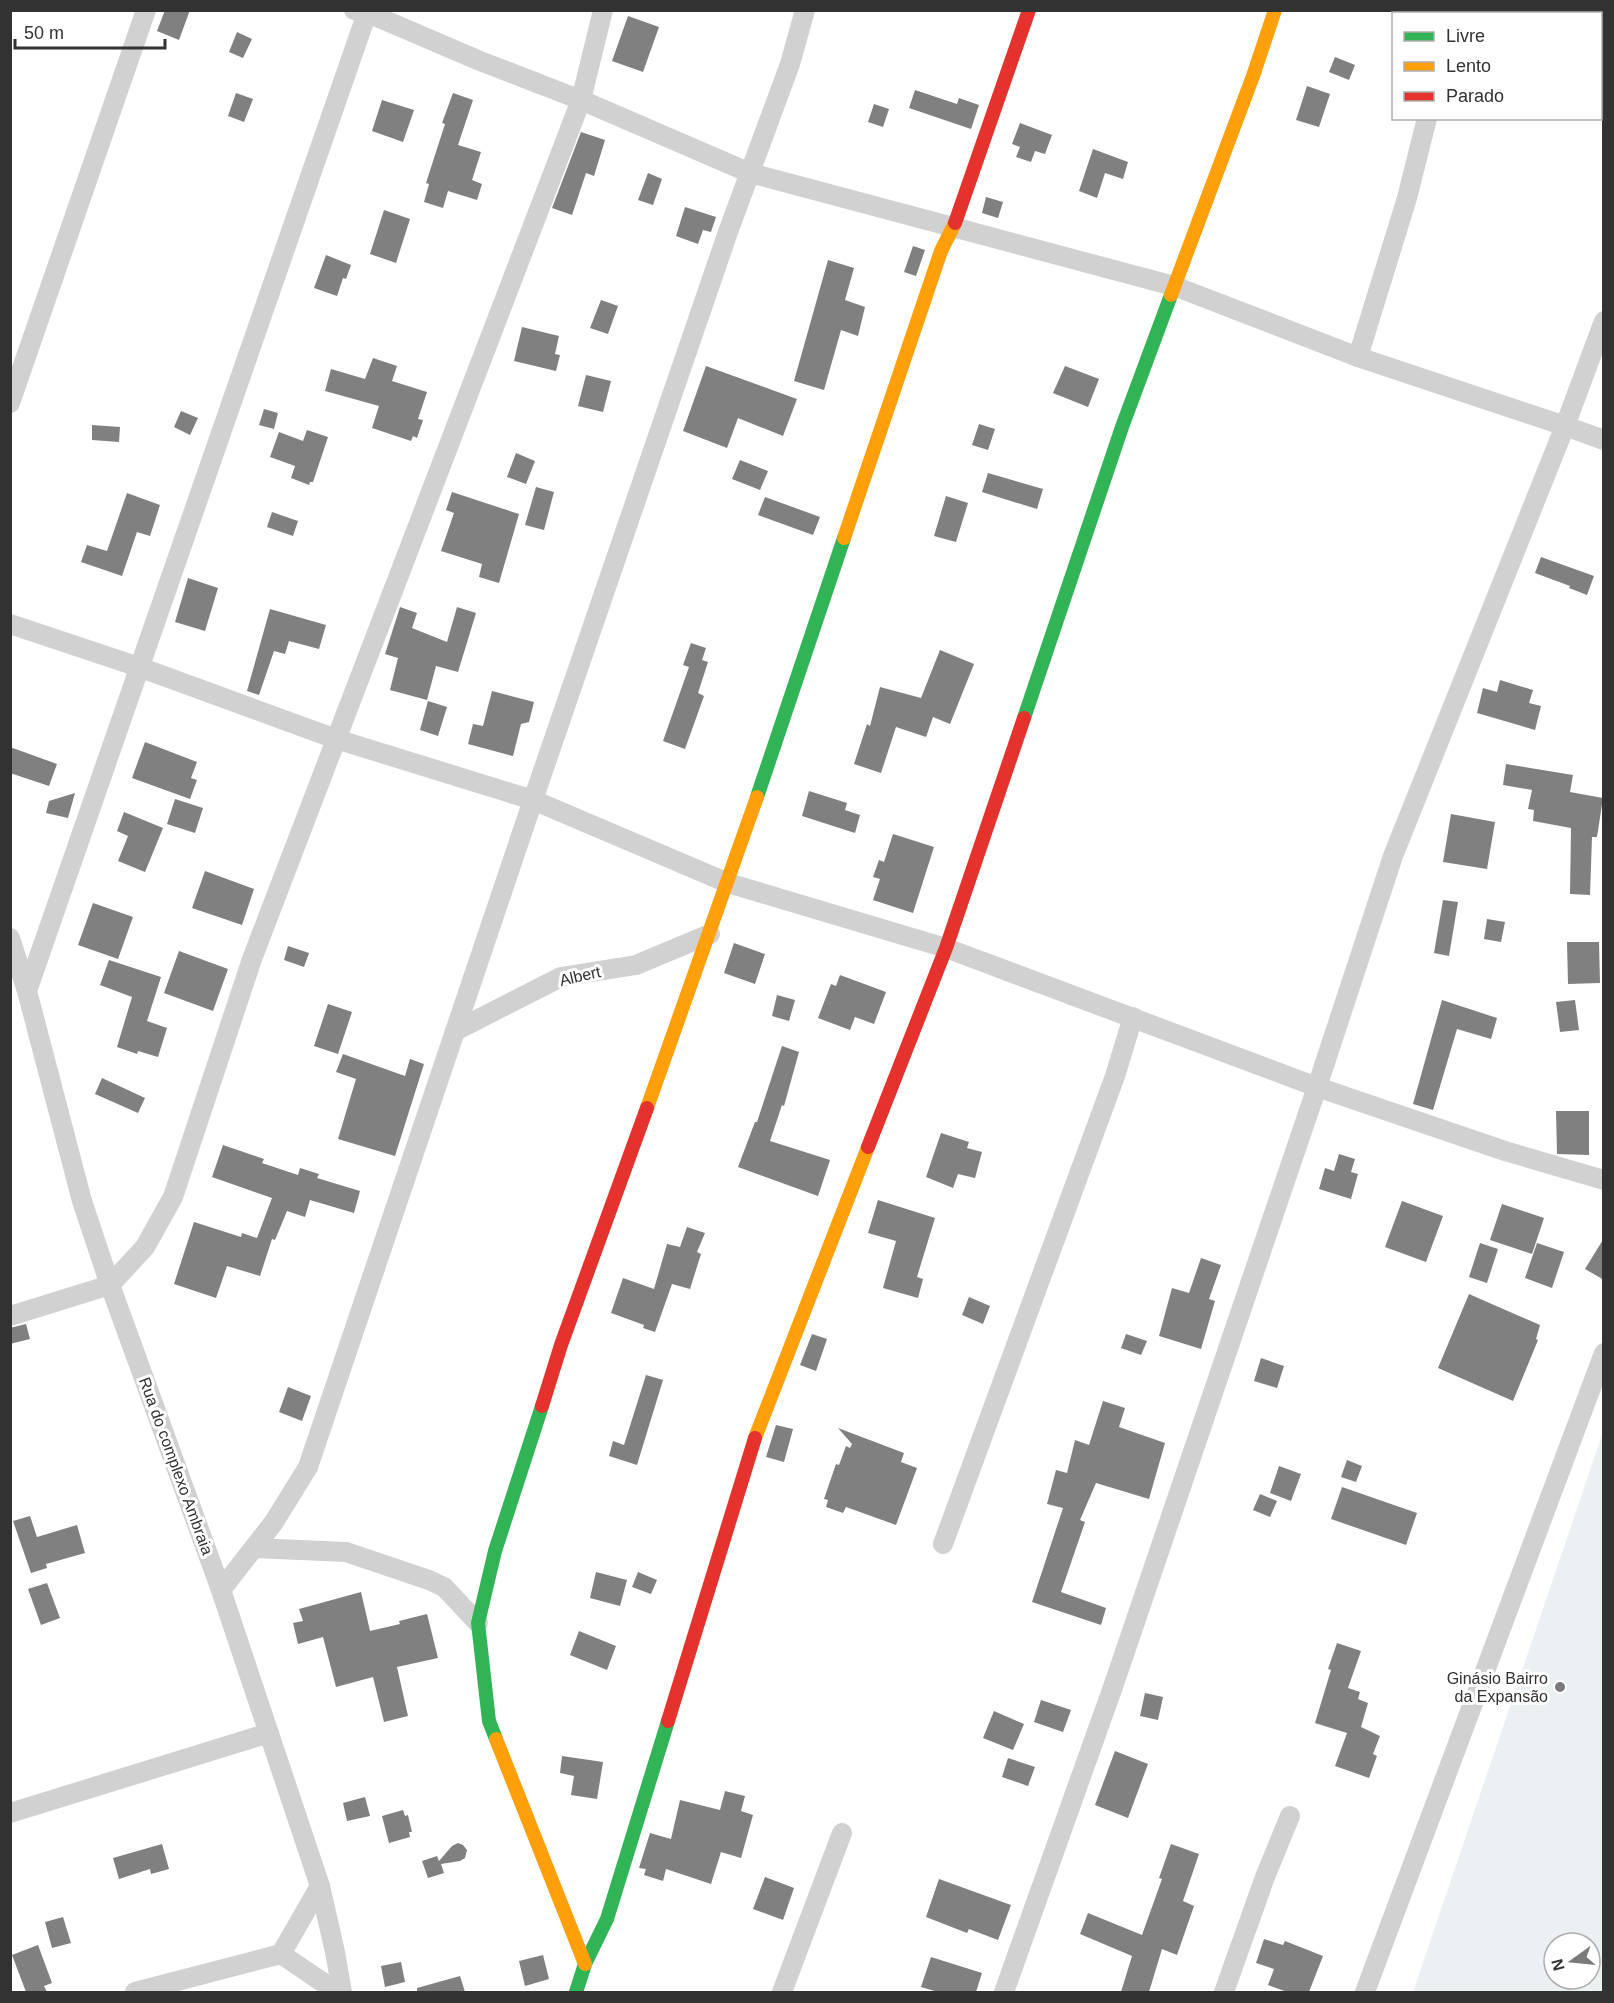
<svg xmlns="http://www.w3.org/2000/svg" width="1614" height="2003" font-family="Helvetica,sans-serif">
<rect width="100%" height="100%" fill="#fff"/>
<!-- green -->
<path fill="#ebf0f3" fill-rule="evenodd" d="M1603,1432V1992H1412H1413ZM1554,1943H1590V1979H1554Z"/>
<!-- building -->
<g fill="#808080">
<path d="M165,10H190L179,40L157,31Z"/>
<path d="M628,16L659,27L643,72L612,61Z"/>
<path d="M237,32L252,39L243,58L229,52Z"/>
<path d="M1335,57L1355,65L1349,80L1329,72Z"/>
<path d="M1307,86L1330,94L1319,127L1296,120Z"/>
<path d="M915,90L957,104L959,98L979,105L971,129L909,108Z"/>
<path d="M236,93L253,99L244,122L228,116Z"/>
<path d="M453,93L473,100L458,145L481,152L472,180L482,184L477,200L448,191L443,208L424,202L429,184L426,183L445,124L442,123Z"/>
<path d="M382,100L414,110L403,142L372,131Z"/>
<path d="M874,104L889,109L883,127L868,122Z"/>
<path d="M1020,123L1052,135L1045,154L1035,151L1031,162L1016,157L1020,147L1012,144Z"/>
<path d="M581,132L605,140L594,176L586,173L572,215L552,208Z"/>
<path d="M1093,149L1128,162L1123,179L1105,173L1097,198L1079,191Z"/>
<path d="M648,173L662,179L653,205L638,200Z"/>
<path d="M986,197L1003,202L998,218L982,213Z"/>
<path d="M685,207L716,217L711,232L703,230L698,244L676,236Z"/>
<path d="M384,210L410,219L396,263L370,254Z"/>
<path d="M913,246L925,250L916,276L904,272Z"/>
<path d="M326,255L351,265L346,279L343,278L337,296L314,288Z"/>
<path d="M828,260L854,268L845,300L865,307L858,336L841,330L824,390L794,381Z"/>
<path d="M601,300L618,306L608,334L590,328Z"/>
<path d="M522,327L559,336L555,354L560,355L556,371L514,361Z"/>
<path d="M373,358L397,366L392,381L427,392L418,419L423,420L417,438L413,436L411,441L372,428L379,406L325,391L331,369L365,379Z"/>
<path d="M706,366L797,399L783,436L738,418L727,448L683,431Z"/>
<path d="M1065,366L1099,379L1088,407L1053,393Z"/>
<path d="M586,375L611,381L603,412L578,406Z"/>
<path d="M264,409L278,413L274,429L259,425Z"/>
<path d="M181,411L198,418L190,435L174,427Z"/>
<path d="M979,424L995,429L988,450L972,445Z"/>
<path d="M92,425L120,427L119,442L92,440Z"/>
<path d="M307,430L328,437L313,482H310L309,485L291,478L295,466L270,457L279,432L303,441Z"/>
<path d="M516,453L535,461L526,484L507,477Z"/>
<path d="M740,460L768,471L760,490L732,479Z"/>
<path d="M988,473L1043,489L1037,509L982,492Z"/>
<path d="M536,487L554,492L544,530L525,525Z"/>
<path d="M452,492L519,514L499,583L479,577L482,564L441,551L454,513L446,510Z"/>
<path d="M127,493L160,505L150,536L137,532L122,576L81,562L87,545L107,551Z"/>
<path d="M946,496L968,503L956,542L934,536Z"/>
<path d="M765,497L820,517L813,535L758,515Z"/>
<path d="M272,512L298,521L293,536L267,527Z"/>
<path d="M1541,557L1594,576L1587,595L1569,588L1570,586L1535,573Z"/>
<path d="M188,578L218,588L205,631L175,622Z"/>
<path d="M400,607L417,613L412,628L447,642L457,607L476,613L458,672L436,666L427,700L390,690L398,658L385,654Z"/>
<path d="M270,609L326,625L319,649L289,641L285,654L274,651L259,695L247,691Z"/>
<path d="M691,643L706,648L702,660L708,662L698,693L704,696L685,749L663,741L689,667L683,665Z"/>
<path d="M940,650L974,664L950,724L933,717L926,737L896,727L881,773L854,764L867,724L870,726L880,687L921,698Z"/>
<path d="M1500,680L1533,690L1529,703L1541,706L1535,730L1477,713L1483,688L1497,692Z"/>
<path d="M492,691L534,702L529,722L521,724L513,756L468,744L473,724L483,726Z"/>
<path d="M428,701L447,707L438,736L420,730Z"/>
<path d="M145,742L197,762L191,778L197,780L190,799L132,778Z"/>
<path d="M10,747L57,764L49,786L10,773Z"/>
<path d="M1506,764L1573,775L1570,792L1603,798L1597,837H1592L1590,895L1570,894L1571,828L1533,821L1534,810L1528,809L1532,790L1503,785Z"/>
<path d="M809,791L847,803L845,810L860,815L855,833L802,816Z"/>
<path d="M75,793L68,818L46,813L49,801Z"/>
<path d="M175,799L203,808L195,833L167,824Z"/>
<path d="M124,812L163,828L145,872L118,861L128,836L117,831Z"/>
<path d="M1451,814L1495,822L1487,869L1443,862Z"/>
<path d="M893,834L934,847L913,913L873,900L880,879L873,877L879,860L884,862Z"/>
<path d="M205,871L254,889L242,925L192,908Z"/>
<path d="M1443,900L1458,902L1449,956L1434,953Z"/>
<path d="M93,903L133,917L118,959L78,945Z"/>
<path d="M1487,919L1505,922L1501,942L1484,939Z"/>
<path d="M1567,942H1599L1600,983L1568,984Z"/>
<path d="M734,943L765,954L755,984L724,973Z"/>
<path d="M288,946L309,953L304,967L284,960Z"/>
<path d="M179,951L228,969L213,1011L164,993Z"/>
<path d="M109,960L161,977L147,1021L167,1028L158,1057L138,1051L137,1054L117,1047L132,997L100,985Z"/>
<path d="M840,975L886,992L874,1024L855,1017L850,1030L818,1018L831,984L836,986Z"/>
<path d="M777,995L795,1000L789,1021L772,1016Z"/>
<path d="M1442,1000L1497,1018L1491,1039L1457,1029L1433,1110L1413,1104Z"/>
<path d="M1575,1000L1579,1030L1560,1032L1556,1002Z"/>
<path d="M328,1004L352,1012L338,1054L314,1046Z"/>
<path d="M782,1046L799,1052L784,1106L782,1105L770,1141L830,1160L818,1196L738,1167L755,1122H757Z"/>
<path d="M343,1054L405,1076L410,1059L424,1064L395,1156L338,1139L356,1079L336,1072Z"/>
<path d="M102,1078L145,1098L138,1113L95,1094Z"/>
<path d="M1556,1111H1589V1155L1557,1154Z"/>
<path d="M941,1133L969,1142L967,1148L982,1152L975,1178L958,1174L953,1188L926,1177Z"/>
<path d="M223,1145L264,1159L262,1163L298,1175L300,1168L319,1174L317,1178L360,1191L354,1213L310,1200L305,1217L287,1211L275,1240L272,1239L260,1276L227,1266L216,1298L174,1284L194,1222L241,1237L242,1233L257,1238L272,1198L212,1177Z"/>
<path d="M1339,1154L1355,1159L1351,1172L1358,1174L1351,1199L1319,1189L1325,1168L1334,1171Z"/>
<path d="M878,1200L935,1218L917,1277L923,1279L918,1298L883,1288L896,1241L868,1233Z"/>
<path d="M1402,1201L1443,1216L1426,1262L1385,1247Z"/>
<path d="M1502,1204L1544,1218L1532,1254L1490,1240Z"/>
<path d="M687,1227L705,1233L697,1252L701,1254L690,1289L672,1284L655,1332L643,1328L644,1325L611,1313L623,1278L654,1289L667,1244L680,1247Z"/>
<path d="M1604,1238V1280L1585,1269Z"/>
<path d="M1480,1243L1498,1249L1487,1283L1469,1277Z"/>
<path d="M1537,1243L1564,1252L1552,1288L1525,1278Z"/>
<path d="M1201,1258L1221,1265L1209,1299L1215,1301L1201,1349L1159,1336L1172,1288L1189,1293Z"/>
<path d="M1469,1294L1540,1325L1536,1339L1538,1340L1513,1401L1438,1368Z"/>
<path d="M969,1297L990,1306L983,1324L962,1315Z"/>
<path d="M26,1324L30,1339L10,1344V1328Z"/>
<path d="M812,1334L827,1339L816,1371L800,1365Z"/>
<path d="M1126,1334L1147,1341L1141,1355L1121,1348Z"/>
<path d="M1261,1358L1284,1366L1277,1388L1254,1381Z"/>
<path d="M646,1375L663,1380L637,1465L609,1456L613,1441L624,1445Z"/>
<path d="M288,1387L311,1396L302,1421L279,1412Z"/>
<path d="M1103,1401L1125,1408L1119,1427L1165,1443L1149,1499L1096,1483L1080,1520L1085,1522L1061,1592L1106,1608L1101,1625L1032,1602L1063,1508L1047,1504L1056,1470L1067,1473L1075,1440L1089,1445Z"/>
<path d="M776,1425L793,1429L784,1462L766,1457Z"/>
<path d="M838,1428L904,1453L901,1462L917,1468L896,1525L846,1507L843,1513L826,1507L828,1500L824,1499L836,1464L839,1465L846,1446L850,1448L852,1444Z"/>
<path d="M1347,1460L1362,1466L1356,1482L1341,1477Z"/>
<path d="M1279,1466L1301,1474L1291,1501L1270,1493Z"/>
<path d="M1342,1487L1417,1513L1406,1545L1331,1519Z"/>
<path d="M1260,1494L1277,1501L1270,1517L1253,1510Z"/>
<path d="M30,1516L37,1537L77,1525L85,1553L46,1564L47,1568L31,1573L13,1521Z"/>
<path d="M596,1572L627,1580L620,1606L590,1598Z"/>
<path d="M638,1572L657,1580L651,1594L632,1587Z"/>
<path d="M47,1583L60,1618L41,1625L28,1589Z"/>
<path d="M361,1592L370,1631L400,1624L399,1621L427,1614L438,1658L397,1667L408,1716L384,1722L373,1677L336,1687L323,1637L298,1644L293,1623L303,1621L299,1609Z"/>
<path d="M579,1631L616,1646L607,1670L570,1655Z"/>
<path d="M1337,1643L1361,1651L1348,1688L1360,1692L1358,1699L1368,1703L1361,1727L1380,1736L1373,1754L1377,1756L1369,1778L1335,1766L1347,1733L1315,1723L1331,1670L1328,1669Z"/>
<path d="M1145,1693L1163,1697L1158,1720L1140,1716Z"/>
<path d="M1041,1700L1071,1710L1063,1732L1034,1722Z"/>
<path d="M994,1711L1024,1724L1013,1750L983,1738Z"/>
<path d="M1115,1751L1148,1764L1128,1818L1095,1805Z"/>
<path d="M562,1756L603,1762L597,1799L571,1795L574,1776L560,1773Z"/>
<path d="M1008,1758L1035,1767L1028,1786L1002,1777Z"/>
<path d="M725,1791L745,1796L741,1811L753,1815L741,1858L721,1852L711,1884L666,1869L663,1881L644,1875L646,1869L639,1868L650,1833L671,1839L680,1800L720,1810Z"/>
<path d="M365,1797L370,1816L347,1821L343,1803Z"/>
<path d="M403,1810L405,1816L408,1815L412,1832H409L410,1837L389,1843L382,1816Z"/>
<path d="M458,1843L463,1845L467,1850L465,1858L460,1861L441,1864L444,1873L428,1878L422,1861L437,1856L439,1861L452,1846Z"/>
<path d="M162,1844L169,1869L151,1874L150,1869L119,1879L113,1858Z"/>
<path d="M1171,1844L1199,1854L1183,1901L1194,1906L1177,1955L1162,1949L1149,1992H1121L1132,1956L1080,1934L1088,1913L1142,1935L1162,1879L1159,1878Z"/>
<path d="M765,1877L794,1888L783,1920L753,1909Z"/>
<path d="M939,1879L1011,1905L998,1940L969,1929L967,1933L926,1917Z"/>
<path d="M63,1917L71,1943L52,1948L45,1922Z"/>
<path d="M1264,1939L1283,1945L1285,1941L1323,1956L1309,1992H1287L1268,1985L1274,1969L1256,1963Z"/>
<path d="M38,1945L52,1983L44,1986L47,1992H26L12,1955Z"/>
<path d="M543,1955L549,1979L525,1986L519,1961Z"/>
<path d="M931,1957L982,1973L976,1992H938L921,1987Z"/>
<path d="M401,1962L405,1982L385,1987L381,1966Z"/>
<path d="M460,1976L465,1992H417V1988Z"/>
</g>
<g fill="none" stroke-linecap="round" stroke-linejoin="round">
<!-- street -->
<g stroke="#d1d1d1" stroke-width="20">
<path d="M354,10L368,13L480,61L581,100L750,173L1174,286L1358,357L1565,426L1604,440"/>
<path d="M1453,14L1454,10"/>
<path d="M1358,357L1407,198L1427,118"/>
<path d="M10,403L146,10"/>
<path d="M10,624L139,667L336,739L533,800L728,883L946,948L1317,1087L1505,1151L1604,1180"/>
<path d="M10,938L27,991L82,1201L110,1285L221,1590L320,1886L335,1952L342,1992"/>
<path d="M27,991L368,10"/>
<path d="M455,1031L561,977L636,965L710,934"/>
<path d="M10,1316L110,1285L145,1247L173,1197L252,959L581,100L603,10"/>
<path d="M943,1544L1115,1076L1133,1017"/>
<path d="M254,1548L346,1552L429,1580L444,1587L478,1623"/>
<path d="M221,1590L274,1522L308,1467L533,800L728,232L790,64L805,10"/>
<path d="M10,1813L269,1733"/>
<path d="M281,1954L337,1992"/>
<path d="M135,1992L281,1954L320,1886"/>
<path d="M782,1992L842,1833"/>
<path d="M1004,1992L1114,1684L1317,1087L1393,856L1565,426L1604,321"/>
<path d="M1224,1992L1265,1877L1290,1816"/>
<path d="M1365,1992L1604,1353"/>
</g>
<!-- fast -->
<g stroke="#30b455" stroke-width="14">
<path d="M1024,718L1122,427L1171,295"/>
<path d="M757,797L844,538"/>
<path d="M496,1739L489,1721L478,1623L495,1551L542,1406"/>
<path d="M576,1992L585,1964L607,1919L668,1721"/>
</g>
<!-- slow -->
<g stroke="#ff9f0a" stroke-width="14">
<path d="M1171,295L1253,76L1275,10"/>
<path d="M844,538L941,251L955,223"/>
<path d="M647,1108L757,797"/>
<path d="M755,1438L868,1147"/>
<path d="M496,1739L585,1964"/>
</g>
<!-- jam -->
<g stroke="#e5322d" stroke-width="14">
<path d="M955,223L1029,10"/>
<path d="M868,1147L946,948L1024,718"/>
<path d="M542,1406L561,1345L647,1108"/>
<path d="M668,1721L755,1438"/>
</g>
</g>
<!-- markers -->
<circle fill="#7a7a7a" stroke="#fff" stroke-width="2" cx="1560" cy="1687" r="6"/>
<g text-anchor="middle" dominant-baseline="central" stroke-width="6" stroke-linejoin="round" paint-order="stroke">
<!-- street labels -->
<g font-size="16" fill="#323232" stroke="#fff">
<text transform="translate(580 976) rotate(-13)">Albert</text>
<text transform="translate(176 1466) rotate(70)">Rua do complexo Ambraia</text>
</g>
<!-- poi labels -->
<g font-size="16" fill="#323232" stroke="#fff" text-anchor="end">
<text x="1548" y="1678">Ginásio Bairro<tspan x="1548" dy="18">da Expansão</tspan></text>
</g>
</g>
<!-- border -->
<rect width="1614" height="2003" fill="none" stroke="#323232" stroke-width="24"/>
<!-- legend -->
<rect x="1392" y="12" width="210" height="108" fill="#ffffff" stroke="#adadad" stroke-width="1.5"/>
<rect x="1404" y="32" width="30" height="9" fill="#30b455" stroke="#adadad" stroke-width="1.5"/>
<text x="1446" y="42" font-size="18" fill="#323232">Livre</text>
<rect x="1404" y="62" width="30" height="9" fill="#ff9f0a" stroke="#adadad" stroke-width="1.5"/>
<text x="1446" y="72" font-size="18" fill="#323232">Lento</text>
<rect x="1404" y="92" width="30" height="9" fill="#e5322d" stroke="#adadad" stroke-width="1.5"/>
<text x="1446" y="102" font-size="18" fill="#323232">Parado</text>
<!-- north arrow -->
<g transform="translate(1572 1961) rotate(255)"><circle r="28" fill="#ffffff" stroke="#adadad" stroke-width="1.5"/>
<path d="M0-4.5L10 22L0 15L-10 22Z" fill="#7a7a7a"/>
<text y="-9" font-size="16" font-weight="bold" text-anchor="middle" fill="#323232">N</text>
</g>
<!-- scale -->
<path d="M15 39v9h150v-9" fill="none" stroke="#323232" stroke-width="3"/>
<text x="24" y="39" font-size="18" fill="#323232" stroke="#ffffff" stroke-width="4.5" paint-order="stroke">50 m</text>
</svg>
